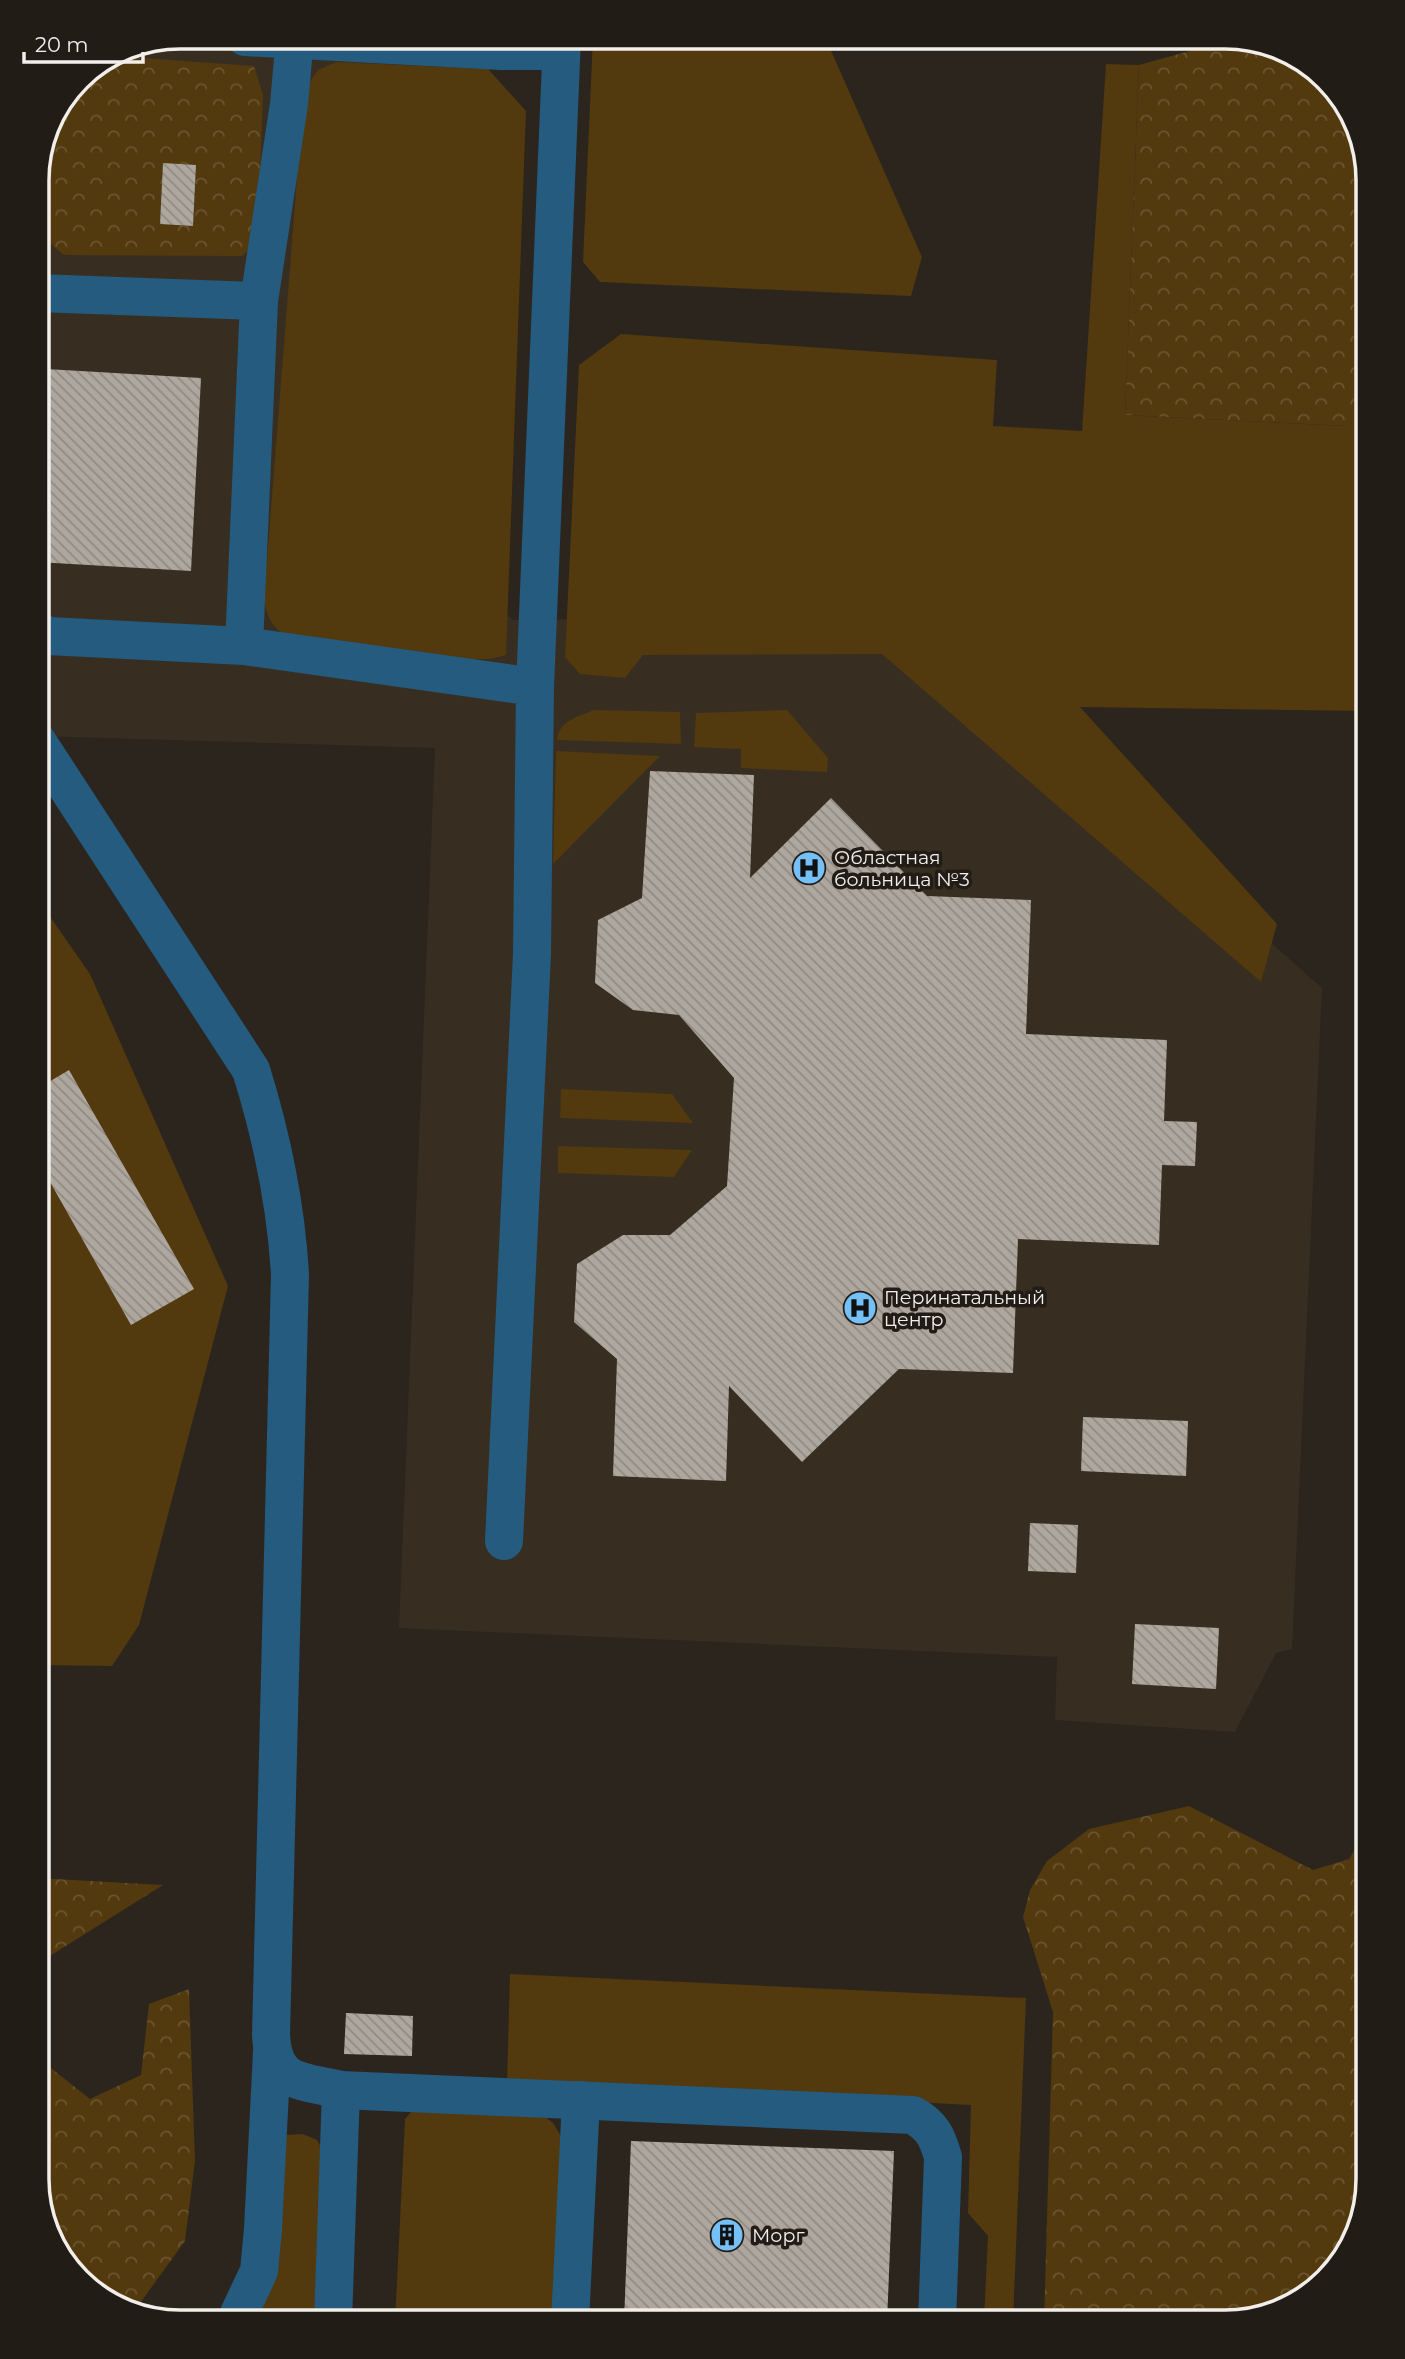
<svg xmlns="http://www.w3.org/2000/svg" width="1405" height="2359" font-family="Montserrat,sans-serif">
<defs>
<pattern id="forest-crowns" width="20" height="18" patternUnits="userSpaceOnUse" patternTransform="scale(1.75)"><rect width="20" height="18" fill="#52390e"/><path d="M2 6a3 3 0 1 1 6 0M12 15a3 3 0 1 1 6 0" fill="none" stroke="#6b5631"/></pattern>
<pattern id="building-back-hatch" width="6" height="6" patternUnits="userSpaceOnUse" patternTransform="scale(1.75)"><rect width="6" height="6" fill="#aea79e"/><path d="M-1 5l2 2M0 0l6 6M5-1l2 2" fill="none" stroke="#908a84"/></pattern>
</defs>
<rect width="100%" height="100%" fill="#2b251e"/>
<!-- built -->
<path fill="#372e21" d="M180,37H428L492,605L514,620L903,615L1322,988L1292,1649L1276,1653L1235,1732L1055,1720L1057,1657L399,1628L435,748L37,736V171L48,125L79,78L125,47Z"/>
<!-- green -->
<g fill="#52390e">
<path d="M593,37H825L922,257L911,296L600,282L583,262Z"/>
<path d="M336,62L488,69L526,111L506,655L490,659H470L283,634C270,624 266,614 264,598L304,90L318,70Z"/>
<path d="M1106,64L1139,65L1125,415L1368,427V711L1080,707L1277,924L1261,982L882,654L643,655L625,678L580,674L565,657L579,365L621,334L997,360L993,426L1082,431Z"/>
<path d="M594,710L680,712L681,744L557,740C559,720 578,717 594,710Z"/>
<path d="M787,710L828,758L827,772L741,768V749L694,747L696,713Z"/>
<path d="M556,751L660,756L553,864Z"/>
<path d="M37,898L90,974L228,1286L139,1625L112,1666L37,1665Z"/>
<path d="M561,1089L672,1094L693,1123L560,1118Z"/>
<path d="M558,1146L692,1150L674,1177L558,1173Z"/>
<path d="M510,1974L1026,1998L1013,2322H977L984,2318L988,2236L968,2213L971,2105L507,2081Z"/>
<path d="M414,2109L544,2116L553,2123L561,2136L557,2322H395L405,2119Z"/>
<path d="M303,2134L317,2140L323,2151L315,2322H245L284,2135Z"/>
</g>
<!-- forest -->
<g fill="url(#forest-crowns)" fill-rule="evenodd">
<path d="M1237,38L1305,61L1354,117L1368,180V427L1125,415L1139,65Z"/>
<path d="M113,56L254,66L263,95L258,224L253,246L242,256L64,255L52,245L45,226L44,207L48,124L79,78ZM163,164L196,165L193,226L160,224Z"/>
<path d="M1189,1806L1313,1870L1349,1859L1368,1828V2180L1344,2258L1288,2308L1225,2322H1044L1053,2012L1023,1917L1030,1890L1047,1861L1089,1829Z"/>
<path d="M37,1878L163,1885L37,1964Z"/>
<path d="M189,1989L195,2161L185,2241L135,2310L101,2298L51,2242L37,2179V2057L90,2099L141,2075L149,2004Z"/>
</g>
<!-- building -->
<g fill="url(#building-back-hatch)">
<path d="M163,163L196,165L193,226L160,224Z"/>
<path d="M46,369L201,378L191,571L37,562Z"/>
<path d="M650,771L754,775L750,878L831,798L927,896L1031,900L1026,1034L1167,1040L1164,1121L1197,1122L1195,1166L1162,1165L1159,1245L1018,1239L1013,1373L899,1369L802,1462L729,1386L726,1481L613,1476L617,1359L574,1322L577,1264L623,1235H670L727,1186L734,1078L679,1015L633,1010L595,983L598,920L642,898Z"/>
<path d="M69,1070L194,1289L131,1325L37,1159V1089Z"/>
<path d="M1083,1417L1188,1421L1186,1476L1081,1471Z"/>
<path d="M1030,1523L1078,1525L1076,1573L1028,1571Z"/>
<path d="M1135,1624L1219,1628L1216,1689L1132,1684Z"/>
<path d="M346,2013L413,2016L412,2056L344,2054Z"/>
<path d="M631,2141L894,2151L887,2322H624Z"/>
</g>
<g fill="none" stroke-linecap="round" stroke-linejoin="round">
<!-- minor -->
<g stroke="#245b7f" stroke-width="38">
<path d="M245,37L501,51H561"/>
<path d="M295,37L289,104L259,301L244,646L535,687L532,954L504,1541"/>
<path d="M37,293L259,301"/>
<path d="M37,630L48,636L244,646"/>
<path d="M535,687L562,37"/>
<path d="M37,741L251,1070C271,1134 286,1207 290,1274L271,2035C274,2085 300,2080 341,2090L913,2115C932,2126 937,2136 943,2157L937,2322"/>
<path d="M235,2322L259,2271L263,2229L272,2052"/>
<path d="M333,2322L341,2090"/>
<path d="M570,2322L581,2100"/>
</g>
</g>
<!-- icons -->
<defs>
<symbol id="hospital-disc" viewBox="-11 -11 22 22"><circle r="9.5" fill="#75c0f6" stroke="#211c15"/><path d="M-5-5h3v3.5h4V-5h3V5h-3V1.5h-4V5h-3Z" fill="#111"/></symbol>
<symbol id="building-disc" viewBox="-11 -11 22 22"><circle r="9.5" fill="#75c0f6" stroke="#211c15"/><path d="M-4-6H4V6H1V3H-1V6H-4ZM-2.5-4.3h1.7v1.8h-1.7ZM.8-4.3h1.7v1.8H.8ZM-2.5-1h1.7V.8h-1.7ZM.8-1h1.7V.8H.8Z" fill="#111"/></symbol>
</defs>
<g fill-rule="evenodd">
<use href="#hospital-disc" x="790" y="849" width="38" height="38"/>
<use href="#hospital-disc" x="841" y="1289" width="38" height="38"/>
<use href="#building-disc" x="708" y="2216" width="38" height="38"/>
</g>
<g text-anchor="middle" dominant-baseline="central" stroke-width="7" stroke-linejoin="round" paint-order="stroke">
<!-- poi labels -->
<g font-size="19" fill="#f2eee9" stroke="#211c15" text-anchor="start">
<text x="834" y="857">Областная<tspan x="834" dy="22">больница №3</tspan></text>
<text x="884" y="1297">Перинатальный<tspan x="884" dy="22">центр</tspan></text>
<text x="752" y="2235">Морг</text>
</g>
</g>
<!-- crop -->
<path d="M0 0H1405V2359H0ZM180 49H1225A131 131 0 0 1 1356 180V2179A131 131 0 0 1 1225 2310H180A131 131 0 0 1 49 2179V180A131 131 0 0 1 180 49Z" fill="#211c15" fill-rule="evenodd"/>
<path fill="none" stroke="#f2eee9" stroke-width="3.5" d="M180 49H1225A131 131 0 0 1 1356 180V2179A131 131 0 0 1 1225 2310H180A131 131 0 0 1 49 2179V180A131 131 0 0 1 180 49Z"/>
<!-- scale -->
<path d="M24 52v10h119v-10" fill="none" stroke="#f2eee9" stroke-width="3.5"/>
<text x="35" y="52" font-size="21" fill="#f2eee9" stroke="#211c15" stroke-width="5" paint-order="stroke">20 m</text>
</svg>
